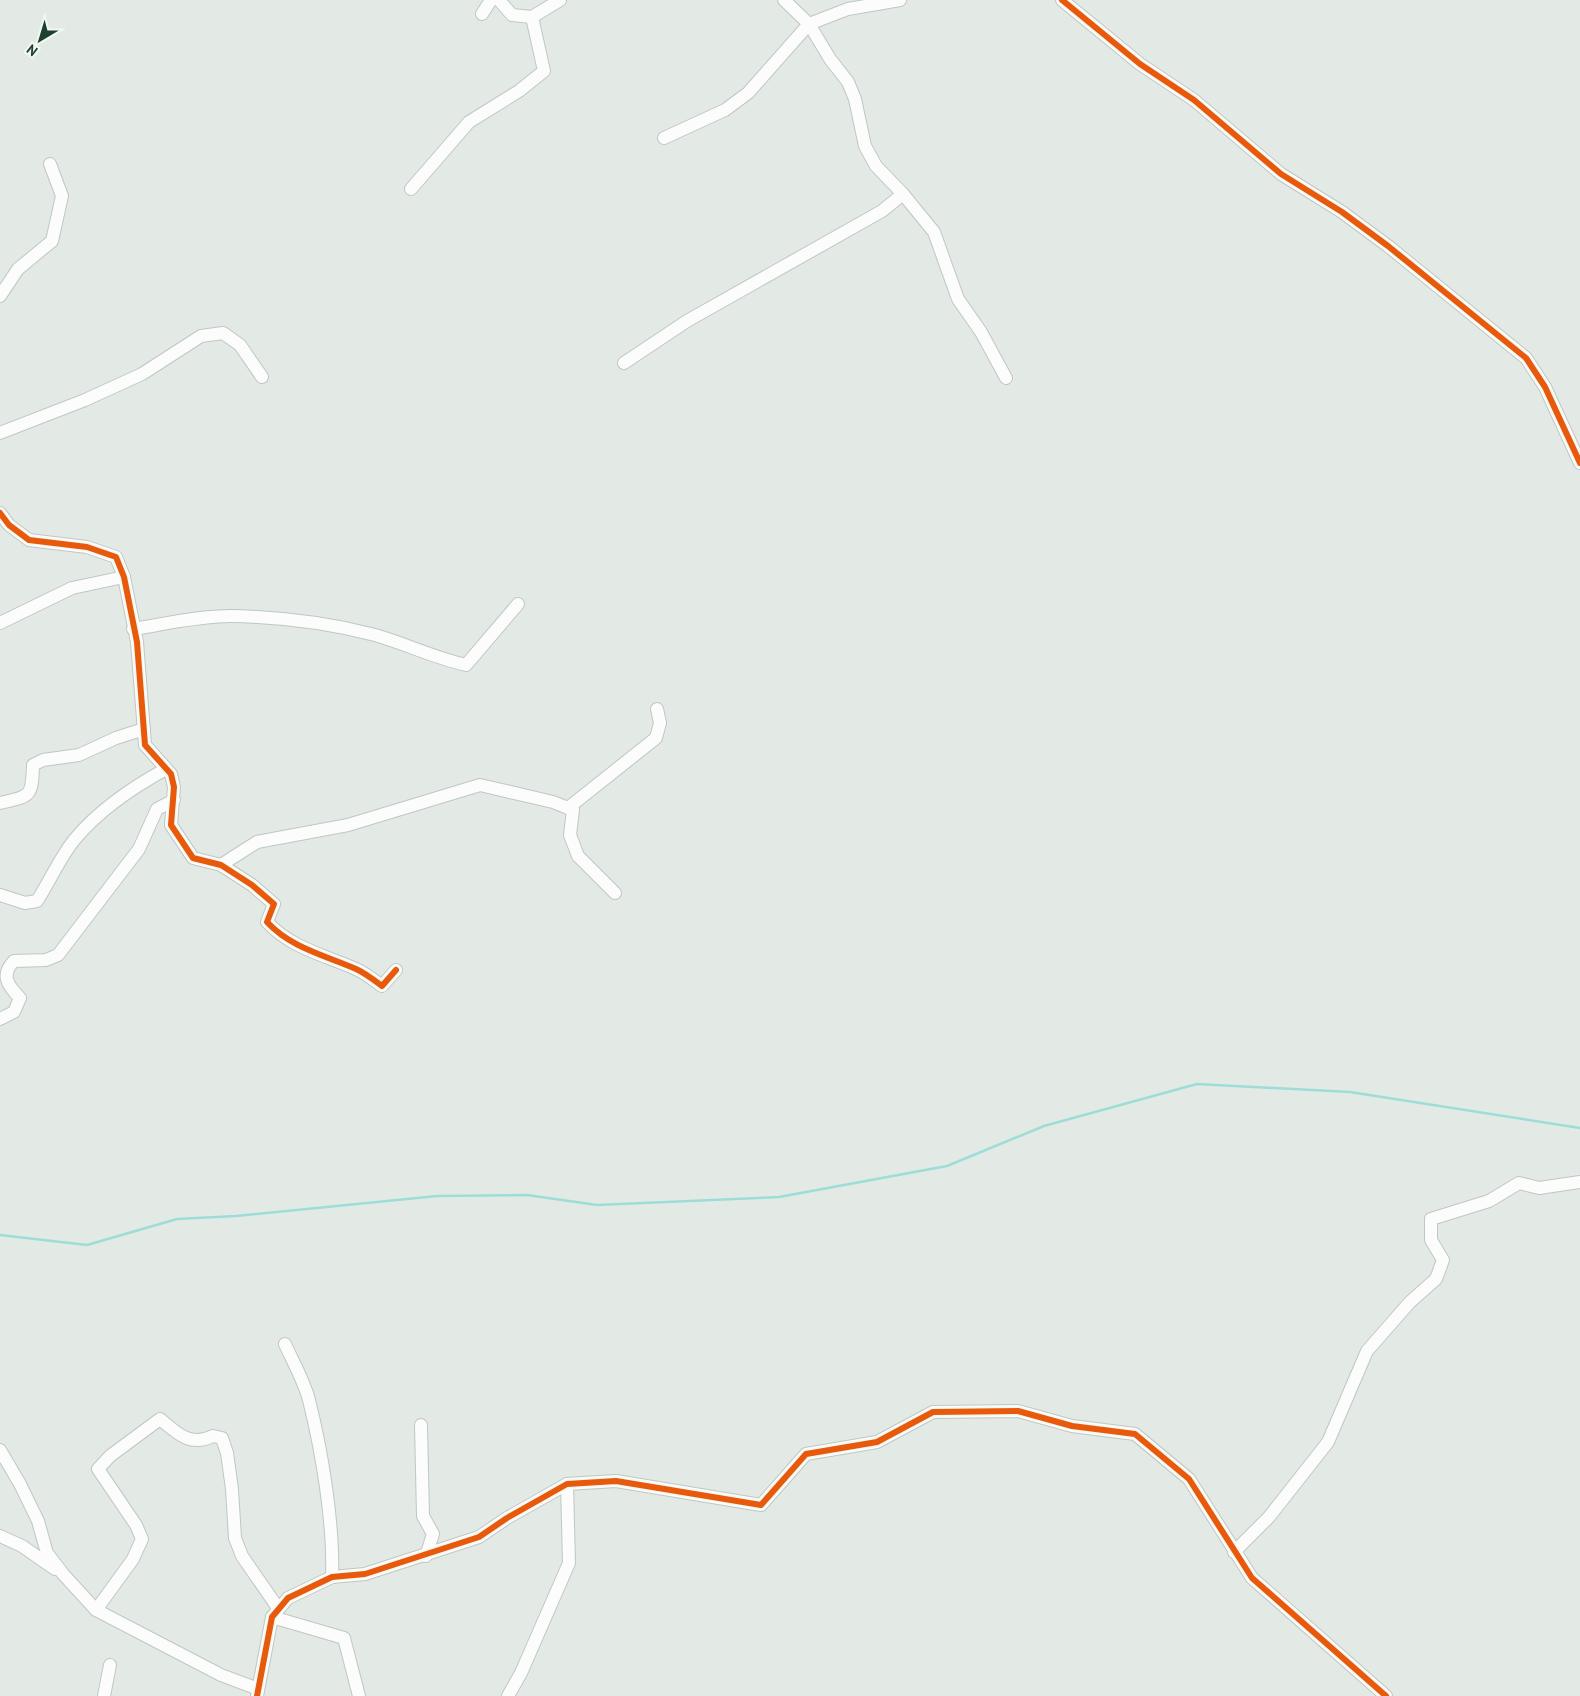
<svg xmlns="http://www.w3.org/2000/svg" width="1580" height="1696" font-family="'PT Sans',sans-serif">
<rect width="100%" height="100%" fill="#e3eae5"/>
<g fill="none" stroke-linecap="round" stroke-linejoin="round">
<!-- stream -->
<path stroke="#9eddd7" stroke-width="2.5" d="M0,1235L87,1245L177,1219L236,1216L437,1196L527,1195L597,1205L779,1197L947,1166L1044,1126L1197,1084L1350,1092L1580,1128"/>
<defs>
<g id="minor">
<path d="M499,0L512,15L532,17L560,0"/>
<path d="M784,0L809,24L830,59L848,82L855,99L865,146L876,166L903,194L934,232L958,299L981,332L1006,378"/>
<path d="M1062,0L1140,64L1194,100L1281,174L1342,212L1388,246L1526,358L1545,387L1580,463"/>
<path d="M482,14L491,0"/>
<path d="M664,138L725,110L748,93L809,24L848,9L900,0"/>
<path d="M411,189L469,122L519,91L544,71L532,17"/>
<path d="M0,296L18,269L52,241L62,196L50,164"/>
<path d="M624,363L687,321L882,211L903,194"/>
<path d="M0,433L85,400L142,374L201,336L223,333L240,345L262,377"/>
<path d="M0,513L9,525L29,540L87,547L116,557L124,577L137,642L145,745L171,774L174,787L171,825L193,858L221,865L252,885L274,904L267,922C291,948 324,955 356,969C365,973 374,980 382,986L396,970"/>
<path d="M0,623L72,588L124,577"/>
<path d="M133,629C165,624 199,616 231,616C279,617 329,623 375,635C406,644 435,658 466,665L518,604"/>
<path d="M0,803C31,796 32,797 33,765L43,760L79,755L116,738L144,729"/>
<path d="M568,808L656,738L660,723L657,709"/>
<path d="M221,865L257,842L348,825L480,785L553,802L573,810L570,835L578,856L615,893"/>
<path d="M0,895L25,903L37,901C50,881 60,857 75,839C100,809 133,787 166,769"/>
<path d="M0,1019L14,1012L20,998C8,986 0,975 14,961L46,960L58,955L139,849L157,809L174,800"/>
<path d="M285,1344C293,1362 304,1381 309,1400C322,1452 334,1524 332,1577"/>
<path d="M421,1425L423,1516L433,1534L426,1556"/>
<path d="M0,1450L20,1484L38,1521L47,1553L63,1574L96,1610L221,1675L258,1689"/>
<path d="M0,1536L22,1546L55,1569"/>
<path d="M1234,1552L1269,1517L1328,1442L1367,1351L1410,1302L1436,1279L1443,1260L1431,1240V1219L1489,1201L1519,1183L1539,1188L1580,1182"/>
<path d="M96,1610L133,1559L142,1539L136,1525L98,1469L110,1456L160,1419C178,1434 190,1447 213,1436L222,1438L227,1453L232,1489L235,1538L242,1556L278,1608"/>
<path d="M272,1617L344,1638L359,1696"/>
<path d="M104,1696L110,1665"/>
<path d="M257,1696L272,1617L288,1598L332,1577L365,1574L479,1537L507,1518L567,1484L616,1481L761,1505L806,1454L877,1442L933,1412L1018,1411L1072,1426L1135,1434L1189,1479L1252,1578L1386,1696"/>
<path d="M508,1696L521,1673L569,1563L567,1484"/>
</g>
</defs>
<!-- minor casing -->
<use href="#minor" stroke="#c0c7c2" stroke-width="14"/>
<!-- minor -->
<use href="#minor" stroke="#fbfcfb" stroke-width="12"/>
<defs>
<g id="cycleway">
<path d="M1062,0L1140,64L1194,100L1281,174L1342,212L1388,246L1526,358L1545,387L1580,463"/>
<path d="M0,513L9,525L29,540L87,547L116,557L124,577L137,642L145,745L171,774L174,787L171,825L193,858L221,865L252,885L274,904L267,922C291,948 324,955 356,969C365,973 374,980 382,986L396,970"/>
<path d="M257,1696L272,1617L288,1598L332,1577L365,1574L479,1537L507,1518L567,1484L616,1481L761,1505L806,1454L877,1442L933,1412L1018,1411L1072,1426L1135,1434L1189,1479L1252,1578L1386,1696"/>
</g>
</defs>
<!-- cycleway casing -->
<use href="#cycleway" stroke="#f1f9f3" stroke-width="9"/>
<!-- cycleway -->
<use href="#cycleway" stroke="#e8590c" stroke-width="6"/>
</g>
<!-- north arrow -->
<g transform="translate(40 40) rotate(218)" stroke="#f1f9f3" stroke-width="4" paint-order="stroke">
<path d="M0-4L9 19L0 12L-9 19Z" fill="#1f3f2f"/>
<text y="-8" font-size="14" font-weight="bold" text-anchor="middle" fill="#1f3f2f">N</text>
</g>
</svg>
